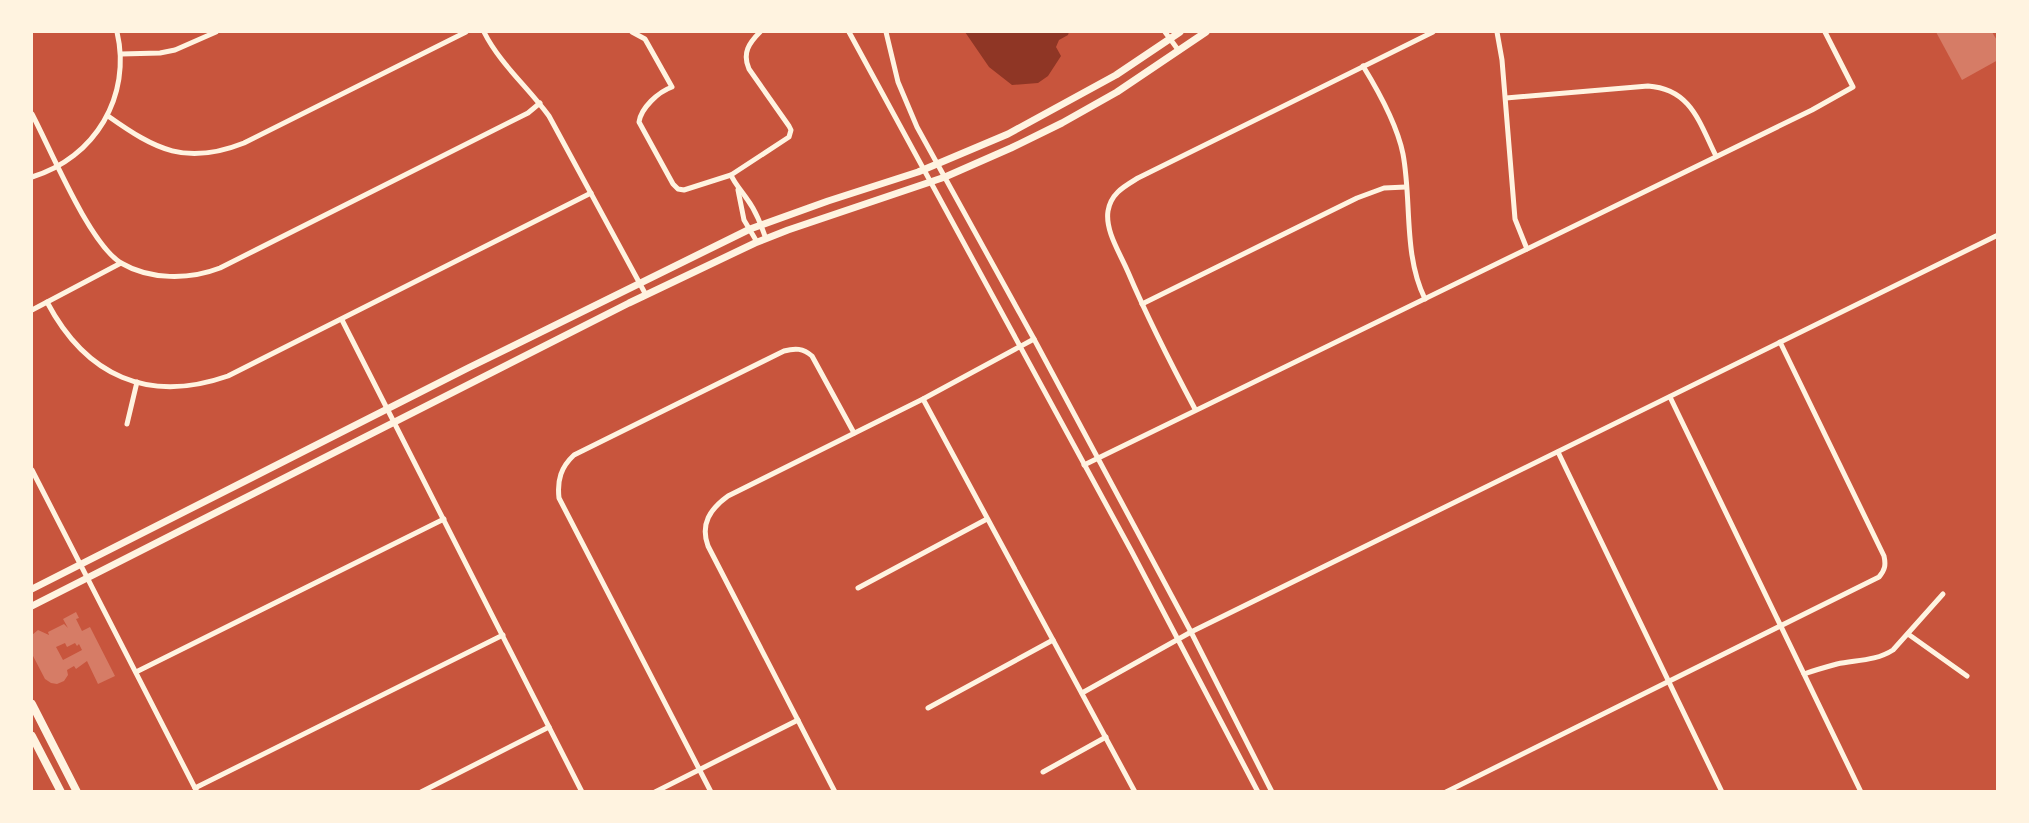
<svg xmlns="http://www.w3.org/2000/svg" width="2029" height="823" font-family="Karla,sans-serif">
<rect width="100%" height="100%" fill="#c8553d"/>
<!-- water -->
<path fill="#8f3625" d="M965,32H1069L1068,35L1059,40L1056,47L1061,56L1048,76L1038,83L1012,85L989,67Z"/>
<!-- building -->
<g fill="#d67c66" fill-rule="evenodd">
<path d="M1936,32H1992L1998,42V60L1962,80Z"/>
<path d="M76,612L79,618L76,619L82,631L90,627L115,676L98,684L87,661L76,669L74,666L67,670L68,675L64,681L57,684L51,683L45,679L32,654V635L38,630L49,635L48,632L64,624L68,628L63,619ZM65,643L67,647L75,643L77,646L79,644L82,650L63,660L56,647Z"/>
</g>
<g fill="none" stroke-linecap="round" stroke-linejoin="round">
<!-- minor -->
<g stroke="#fff3e0" stroke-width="5">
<path d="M484,32C500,64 528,87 549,116L646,295"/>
<path d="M632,32L645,39L672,87C658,92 641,108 639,122L673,184L678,189L684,190L731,175L789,137L791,130L789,126L749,69C742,53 749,43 760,32"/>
<path d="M849,32L1132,552L1258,792"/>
<path d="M886,32L898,82L917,127L1034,339L1191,632L1272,792"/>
<path d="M1165,32L1179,51"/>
<path d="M1497,32L1502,60L1515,219L1527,249"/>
<path d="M121,54L160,53L175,50L216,32"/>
<path d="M1363,66C1379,92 1397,124 1403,154C1412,202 1403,254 1425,299"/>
<path d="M1506,98L1648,86C1691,89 1699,122 1716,156"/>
<path d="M32,114C51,150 89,243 121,263C150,280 189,280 220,268L528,113L540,103"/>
<path d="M108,116C156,150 186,166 244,143L466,32"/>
<path d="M731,175C735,184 741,190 747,199C756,211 761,225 766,239"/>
<path d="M32,177C95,158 132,96 117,32"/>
<path d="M738,190L744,220L757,242"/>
<path d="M47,302C86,376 148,404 228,376L591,193"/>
<path d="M1142,304L1357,198L1384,188L1406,187"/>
<path d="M32,310L121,263"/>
<path d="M342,320L582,792"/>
<path d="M1670,397L1861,792"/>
<path d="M923,399L1135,792"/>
<path d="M1195,409C1171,364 1148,319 1128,272C1120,253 1105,231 1108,211C1111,193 1125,186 1138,178L1433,32"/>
<path d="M127,424L137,382"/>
<path d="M1558,452L1722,792"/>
<path d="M1084,465L1812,110L1853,87L1825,32"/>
<path d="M32,470L197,792"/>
<path d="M858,588L987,519"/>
<path d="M1908,634L1967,676"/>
<path d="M136,672L444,519"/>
<path d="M1804,674C1815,670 1826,667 1837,664C1856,660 1876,661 1893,650L1943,594"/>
<path d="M1082,693L1191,632L1998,235"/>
<path d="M928,708L1053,640"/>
<path d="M1043,772L1106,737"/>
<path d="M195,788L503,635"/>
<path d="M421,792L549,727"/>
<path d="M655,792L798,720"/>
<path d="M711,792L559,498C557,480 561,467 574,455L784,351C795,348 803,348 812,356L854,433"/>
<path d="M835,792L708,546C700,524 710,509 728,496L923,399L1034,339"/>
<path d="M1446,792L1879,577C1885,570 1886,565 1884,556L1780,342"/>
</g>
<!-- tertiary -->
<g stroke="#fff3e0" stroke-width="7">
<path d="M32,589L468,368L750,229L828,201L918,172L1008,134L1116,75L1180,32"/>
<path d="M32,606L629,303L755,243L788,230L945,177L1011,148L1062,123L1117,92L1206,32"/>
</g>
<!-- secondary -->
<g stroke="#fff3e0" stroke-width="8">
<path d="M32,704L77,792"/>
<path d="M32,736L61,792"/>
</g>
</g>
<!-- border -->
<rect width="2029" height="823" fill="none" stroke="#fff3e0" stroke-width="66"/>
</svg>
